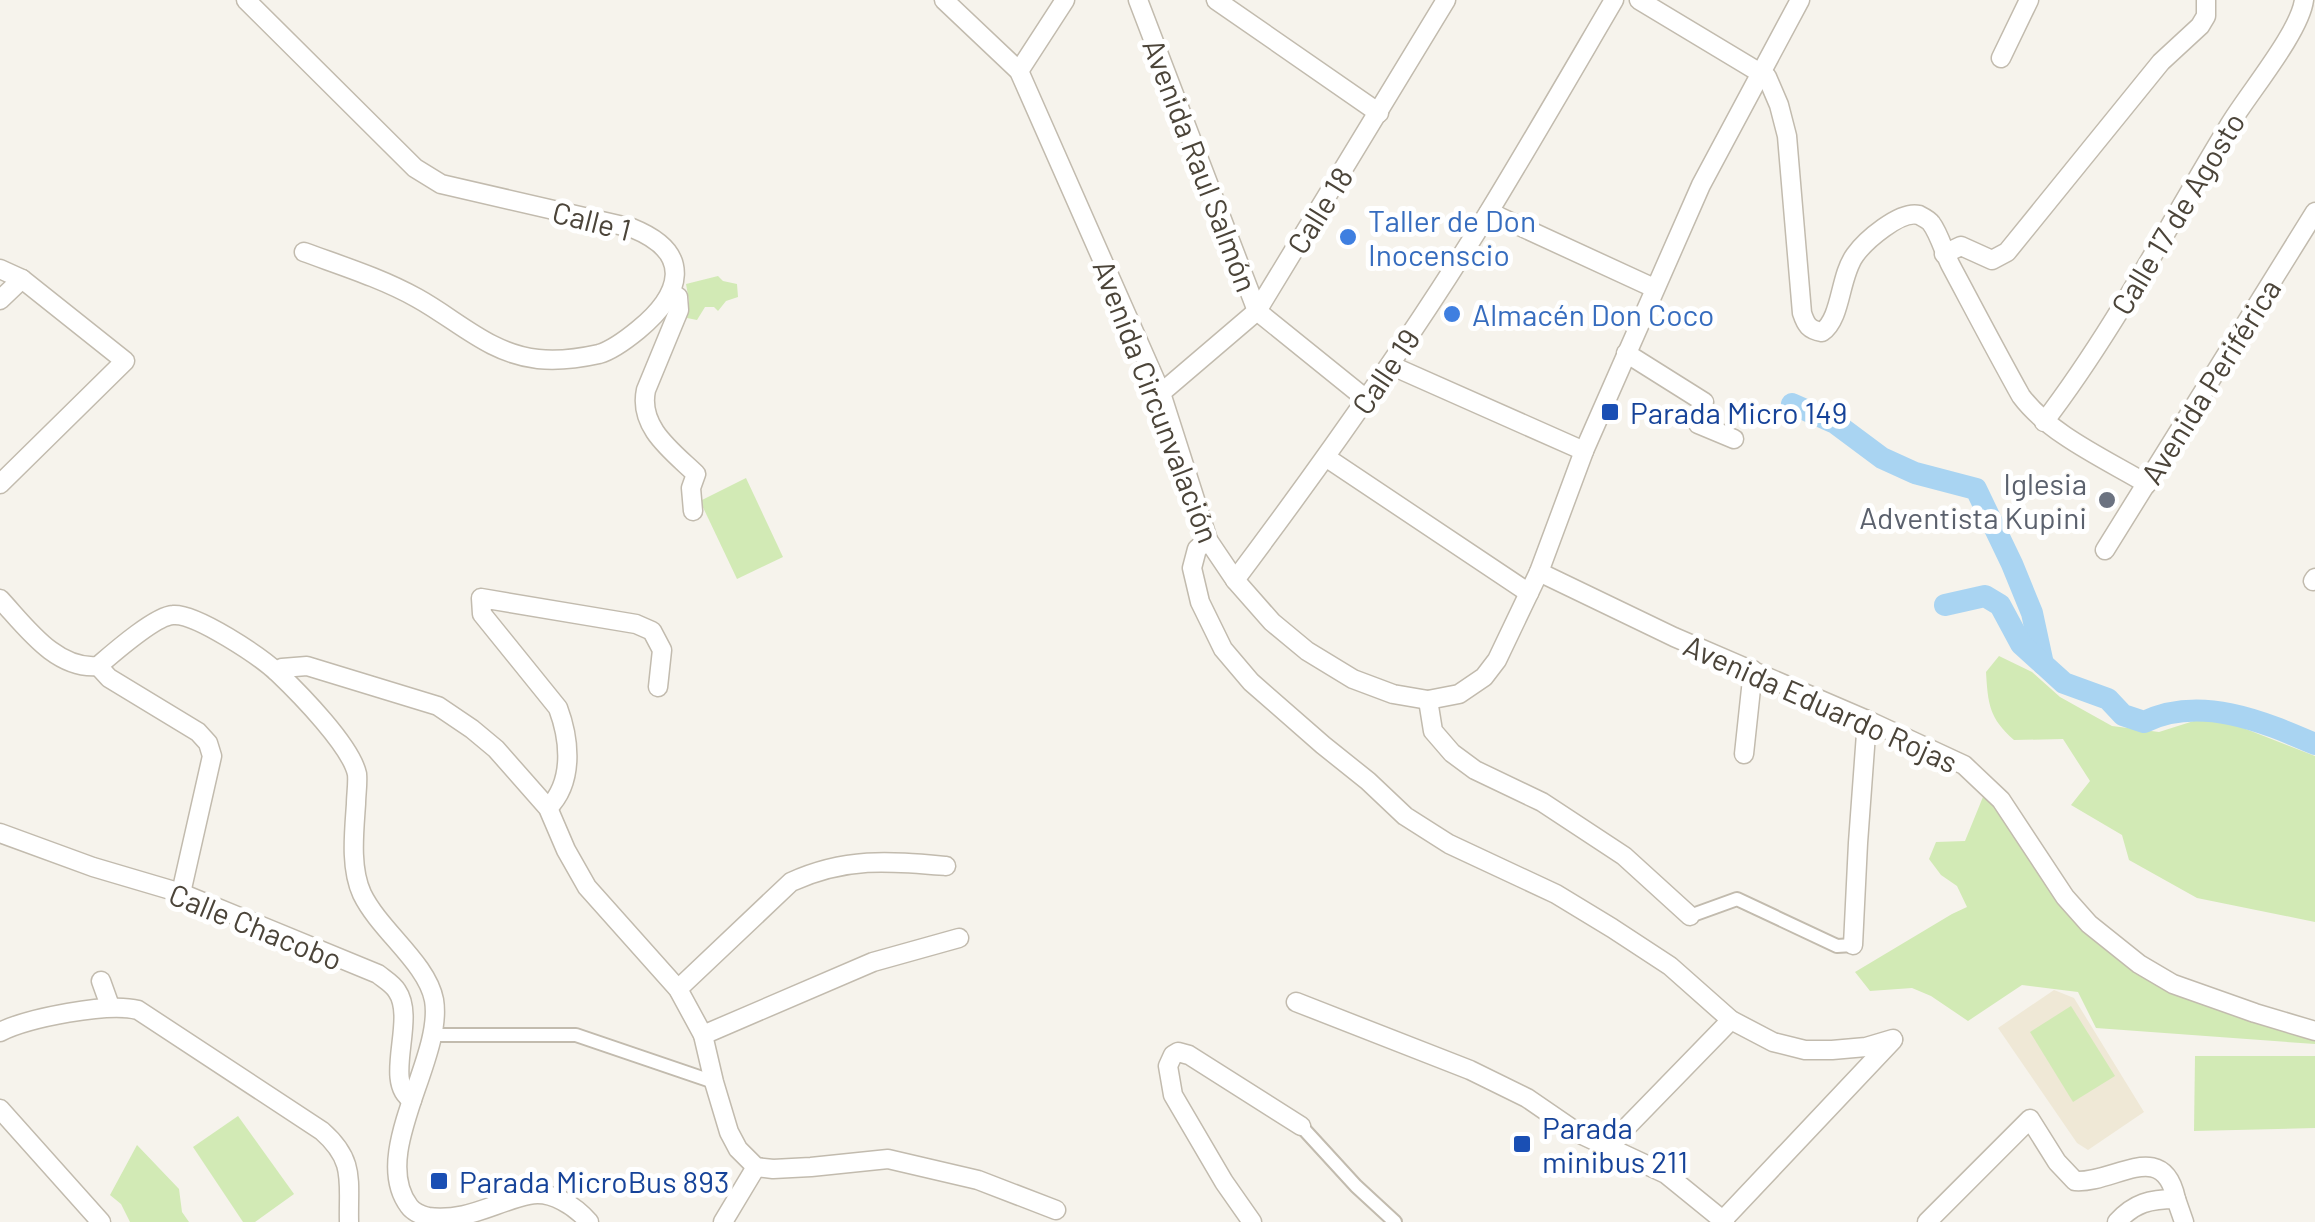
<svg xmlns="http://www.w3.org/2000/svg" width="2315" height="1222" font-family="Barlow,sans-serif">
<rect width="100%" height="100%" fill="#f6f3ec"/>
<!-- education -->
<path fill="#efe8d6" d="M2054,990L2074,998L2144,1112L2088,1150L2077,1143L1998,1028Z"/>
<!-- green -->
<g fill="#d2eab5">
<path d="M718,276L723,281L737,284L738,297L726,301L718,311L714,307H705L697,320L687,318L689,301L686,284Z"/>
<path d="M746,478L783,557L737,579L700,501Z"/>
<path d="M1999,656L2032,672L2060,697L2112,726L2159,732L2200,719L2233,724L2315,756V922L2197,898L2129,860L2122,835L2071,805L2090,781L2063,739L2014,740C1989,718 1988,704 1986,672Z"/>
<path d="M1985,792L2072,899L2142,963L2315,1024V1044L2096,1028L2078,992L2022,985L1968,1021L1931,996L1912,988L1870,991L1855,972L1952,914L1967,907L1957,886L1941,875L1929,859L1936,842L1965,841Z"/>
<path d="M2071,1006L2115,1076L2073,1102L2030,1032Z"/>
<path d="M2195,1056H2315V1128L2194,1131Z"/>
<path d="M238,1116L294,1194L255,1222H243L193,1147Z"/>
<path d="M137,1145L179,1189L182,1212L189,1222H130L121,1204L110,1195Z"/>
</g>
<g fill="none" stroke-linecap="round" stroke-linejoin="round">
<!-- canal -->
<g stroke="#a9d4f2" stroke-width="22">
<path d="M1792,404L1835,423L1882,458L1915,473L1976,489L2012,564L2032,613L2043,664"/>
<path d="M1945,605L1985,596L2000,605L2021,644L2064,683L2108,699L2123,715L2144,722C2200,695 2262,721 2315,744"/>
</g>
<defs>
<g id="pedestrian">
<path d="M1690,916L1737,899L1837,946L1853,945"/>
<path d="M433,1035H576L714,1082"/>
<path d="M1301,1126L1356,1186L1395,1222"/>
</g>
<g id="minor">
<path d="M246,0L415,168L441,184L632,228C694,253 682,294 638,330C627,339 613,350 599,354C581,358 557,361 538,359C490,354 457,320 417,298C381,278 342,266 304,252"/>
<path d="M944,0L1019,71L1161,393L1208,540L1235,580L1272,622L1307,651L1353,679L1393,694L1428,700L1459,694L1484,677L1497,660L1539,572L1584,451L1701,185L1800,0"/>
<path d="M1138,0L1257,311L1366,399"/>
<path d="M1216,0L1379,113"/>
<path d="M1639,0L1767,77L1779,105L1787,136L1802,313C1806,325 1809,330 1822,332C1842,318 1839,277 1855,255C1865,241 1900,210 1919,215C1921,216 1930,221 1931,223C1940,235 1944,253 1951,266C1974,309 1997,353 2021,396C2049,434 2107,460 2147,484"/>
<path d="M2001,58L2029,0"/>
<path d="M1019,71L1065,0"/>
<path d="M1489,212L1654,288"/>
<path d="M1944,254L1961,246L1992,260L2007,252L2161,62L2200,26L2206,16V0"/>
<path d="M0,269L22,279L125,361L0,484"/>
<path d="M672,293L678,297L679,310L646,390C638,427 672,451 696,474L691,488L693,511"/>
<path d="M0,300L22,279"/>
<path d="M1626,353L1704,402L1698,424L1734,439"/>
<path d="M1390,365L1584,451"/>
<path d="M1161,393L1257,311L1446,0"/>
<path d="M2044,422C2115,329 2169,224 2230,124C2248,94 2300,32 2304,0"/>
<path d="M1327,458L1529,593"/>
<path d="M1208,540L1197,549L1192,568L1200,602L1223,649L1251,682L1323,745L1368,781L1405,816L1449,844L1556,894L1612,928L1670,966L1731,1020L1773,1042L1805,1050H1832L1866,1047L1893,1039"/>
<path d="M2105,550L2315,212"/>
<path d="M1539,572L1674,637L1867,720L1964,765L2001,800L2065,897L2089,924L2139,964L2173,984L2255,1013L2315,1031"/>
<path d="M1235,580C1325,460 1412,338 1490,210C1532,141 1573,70 1614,0"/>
<path d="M2313,581L2315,578"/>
<path d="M0,599C26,627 56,670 98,666C112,654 155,616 173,615C196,613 261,657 278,673C300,694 351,746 357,774C358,783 356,795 356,804C354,833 350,868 362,894C380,931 427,963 434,1000C444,1059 369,1153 409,1206C413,1212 421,1215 428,1217C467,1222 495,1202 529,1195C551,1190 575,1206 589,1222"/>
<path d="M98,666L109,678L198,732L208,743L212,756L181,893"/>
<path d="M276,671L282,668L307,666L438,706L472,729L496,749L548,808L566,850L587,887L678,989L703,1035L714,1082L729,1132L738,1149L756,1167L773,1169L811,1167L888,1159L978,1180L1056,1210"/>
<path d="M1428,700L1433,731L1452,753L1475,770L1542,802L1624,856L1690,916"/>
<path d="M1744,754L1753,670"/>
<path d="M548,808C574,782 570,740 558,708L482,614L481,598L636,624L652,631L662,650L658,687"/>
<path d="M0,833L93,867L181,893L378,974C384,979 393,984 397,991C417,1020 382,1082 412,1100"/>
<path d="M1853,945L1858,843L1867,720"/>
<path d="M101,981L110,1006"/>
<path d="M678,989L791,882C846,857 889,861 946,866"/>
<path d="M1296,1002L1470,1070L1527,1098L1578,1133L1666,1174L1725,1222"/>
<path d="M0,1032C28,1018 108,1002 138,1010L322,1131C356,1161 348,1181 349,1222"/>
<path d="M703,1035L873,962L959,938"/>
<path d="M0,1109L101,1222"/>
<path d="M1611,1149L1620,1134L1731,1020"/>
<path d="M1723,1220L1893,1040"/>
<path d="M723,1222L756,1167"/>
<path d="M1252,1222L1224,1182L1173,1095L1168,1066L1173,1055L1178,1052L1189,1055L1301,1126"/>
<path d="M1927,1222L2030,1119L2057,1162L2075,1181C2114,1184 2163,1137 2176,1199"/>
<path d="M2117,1222C2134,1203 2150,1199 2176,1199L2184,1222"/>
</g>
</defs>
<!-- pedestrian casing -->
<use href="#pedestrian" stroke="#c2bbae" stroke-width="16"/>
<!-- minor casing -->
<use href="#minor" stroke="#c2bbae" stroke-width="21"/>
<!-- pedestrian -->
<use href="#pedestrian" stroke="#fff" stroke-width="12"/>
<!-- minor -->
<use href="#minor" stroke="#fff" stroke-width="18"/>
</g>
<!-- markers -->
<g fill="#3f7fe0" stroke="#fff" stroke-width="4">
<circle cx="1348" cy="237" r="10"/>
<circle cx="1452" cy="314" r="10"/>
</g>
<g fill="#1a4fb4" stroke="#fff" stroke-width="4">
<rect x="1600" y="402" width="20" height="20" rx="5"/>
<rect x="1512" y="1134" width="20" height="20" rx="5"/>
<rect x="429" y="1171" width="20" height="20" rx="5"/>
</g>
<circle fill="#6b7280" stroke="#fff" stroke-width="4" cx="2107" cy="500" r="10"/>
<g text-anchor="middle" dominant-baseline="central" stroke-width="10" stroke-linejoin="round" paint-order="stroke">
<!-- street labels -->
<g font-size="30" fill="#4b4439" stroke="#fff">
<text transform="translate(1201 165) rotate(69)">Avenida Raul Salmón</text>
<text transform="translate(1319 210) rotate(-58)">Calle 18</text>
<text transform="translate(2177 213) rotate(-59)">Calle 17 de Agosto</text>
<text transform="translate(592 220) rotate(14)">Calle 1</text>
<text transform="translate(1385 371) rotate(-56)">Calle 19</text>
<text transform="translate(2210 381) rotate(-58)">Avenida Periférica</text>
<text transform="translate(1157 401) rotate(69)">Avenida Circunvalación</text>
<text transform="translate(1821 703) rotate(24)">Avenida Eduardo Rojas</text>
<text transform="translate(256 926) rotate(22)">Calle Chacobo</text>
</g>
<!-- shop labels -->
<g font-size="30" fill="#366cbe" stroke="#fff" text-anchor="start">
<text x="1368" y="220">Taller de Don<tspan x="1368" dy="34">Inocenscio</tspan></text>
<text x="1472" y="314">Almacén Don Coco</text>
</g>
<!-- transit labels -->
<g font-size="30" fill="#164399" stroke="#fff" text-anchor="start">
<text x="1630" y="412">Parada Micro 149</text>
<text x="1542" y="1127">Parada<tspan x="1542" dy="34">minibus 211</tspan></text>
<text x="459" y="1181">Parada MicroBus 893</text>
</g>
<!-- worship labels -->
<g font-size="30" fill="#5b616d" stroke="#fff" text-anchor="end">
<text x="2087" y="483">Iglesia<tspan x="2087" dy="34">Adventista Kupini</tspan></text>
</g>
</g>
</svg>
